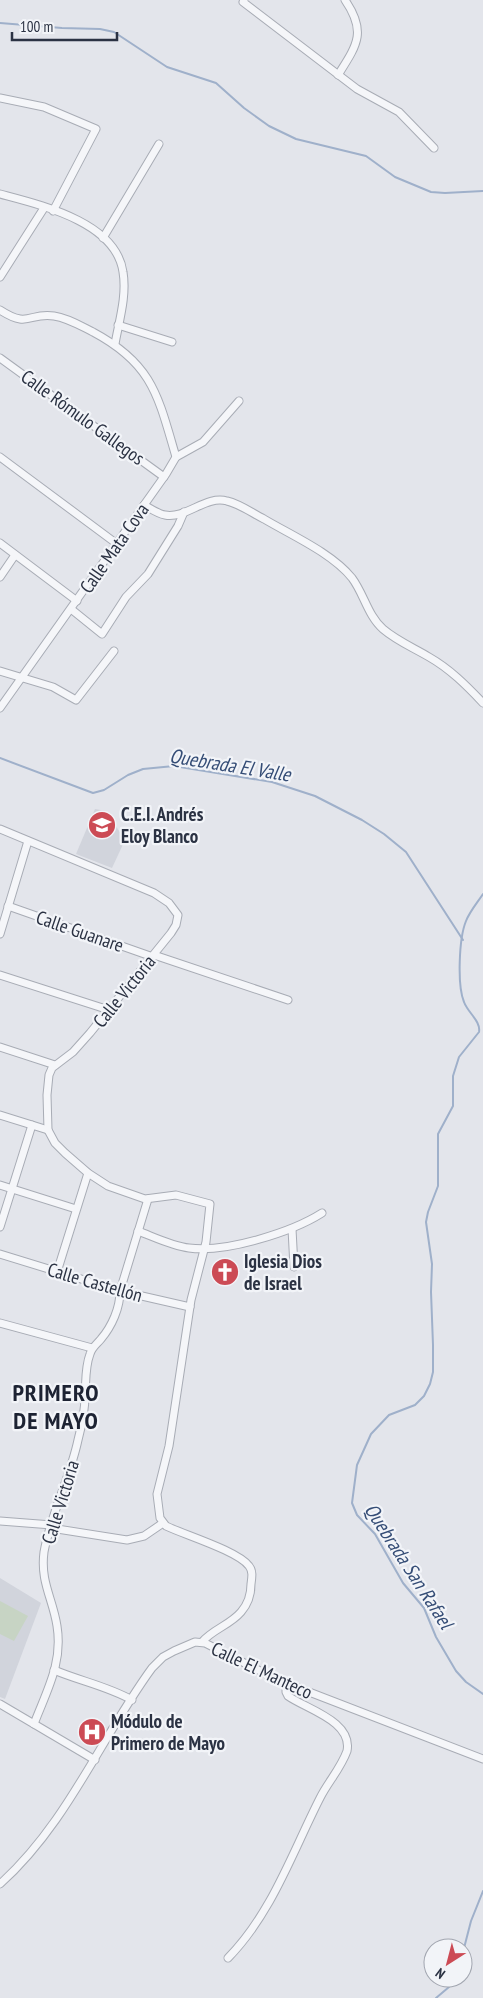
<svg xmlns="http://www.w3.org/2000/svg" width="483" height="1998" font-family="'PT Sans Narrow',sans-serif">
<rect width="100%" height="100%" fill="#e3e5eb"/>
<!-- built -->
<g fill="#d1d4dc">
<path d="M95,809L106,811L125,840L112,868L76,854Z"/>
<path d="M0,1578L41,1603L5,1699L0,1697Z"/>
</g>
<!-- green -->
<path fill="#c7d4c4" d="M0,1601L28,1616L14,1641L0,1634Z"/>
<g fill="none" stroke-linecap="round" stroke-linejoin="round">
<!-- stream -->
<g stroke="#9fb0ca" stroke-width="2">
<path d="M0,23L62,28L100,29L114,32L167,67L216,83L244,108L269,126L296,139L366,156L395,177L431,192L445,193L483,191"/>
<path d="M0,758L93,793L104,790L128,775L143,769L174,766L272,782L315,796L362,820L384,834L406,852L463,940"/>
<path d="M483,894C477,903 470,911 466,921C459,938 457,985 464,1002C468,1013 481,1021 479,1032L459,1057L453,1076V1106L438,1134V1186L428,1212L426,1222L432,1264L431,1292L433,1345V1372L430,1384L424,1396L415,1405L389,1415L371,1434L357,1465L352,1503L357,1515L375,1534L403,1583L424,1608L436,1637L456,1671L466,1682L483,1694"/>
<path d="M463,1952L471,1921L483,1891"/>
<path d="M436,1998L449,1987L453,1978"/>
</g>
<defs>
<g id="minor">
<path d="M244,0L243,2L357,89L399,112L434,148"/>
<path d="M338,75C357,45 367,32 345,0"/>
<path d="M0,98L44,107L96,129L53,211"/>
<path d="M0,194C41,205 116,222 123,272C127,296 119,321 115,344"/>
<path d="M103,238L159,144"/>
<path d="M0,277L44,208"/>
<path d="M0,310C29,329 29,312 54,316C68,318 81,326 93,332C153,364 158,396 176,457"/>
<path d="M118,325L172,342"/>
<path d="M0,358L164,477"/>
<path d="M0,457L117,544"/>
<path d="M144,505C151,509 158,514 165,515C186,519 206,495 227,501C240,504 252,513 264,519C291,535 332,553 352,578C364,594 368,616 383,629C397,641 414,648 429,657C450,669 466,685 483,703"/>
<path d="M0,543L77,601"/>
<path d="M0,577L15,555"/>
<path d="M71,609L102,634L126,597L148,574L178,526L184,512"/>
<path d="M0,671L53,687L76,700L114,651"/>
<path d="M0,708L166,474L176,457L203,442L239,401"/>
<path d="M0,829L154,893L169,903L178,915L176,925L171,933L90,1033L73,1052L52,1068L49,1075L47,1095L48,1130L55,1143L65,1153L88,1173L108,1186L145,1199L176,1195L210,1204L206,1242L191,1300L169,1446L157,1494L160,1518L166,1526C185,1535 238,1551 249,1566C253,1571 252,1577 251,1584C251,1595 248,1604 241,1612C230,1625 213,1629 202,1642"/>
<path d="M8,906L153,957"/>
<path d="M0,934L28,841"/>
<path d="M154,955L288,1000"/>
<path d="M0,975L109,1010"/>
<path d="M0,1047L55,1065"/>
<path d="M0,1115L48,1130"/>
<path d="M0,1185L76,1209"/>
<path d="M0,1227L32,1125"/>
<path d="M292,1229L294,1267"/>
<path d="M138,1231C154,1237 172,1246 189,1248C226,1253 292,1232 322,1213"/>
<path d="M0,1254L120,1291L190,1307"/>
<path d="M57,1272L88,1173"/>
<path d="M0,1323L92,1348"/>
<path d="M0,1521L52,1525"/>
<path d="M51,1528L127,1540L144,1536L163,1523"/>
<path d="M54,1670C80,1681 107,1686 132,1700"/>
<path d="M0,1704L95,1760"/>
<path d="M34,1724C47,1690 63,1663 57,1626C53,1599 40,1582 44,1552C51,1513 70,1478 78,1440C82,1425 85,1410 85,1395C86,1381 85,1367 90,1354C92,1347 97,1344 101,1339C112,1326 120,1308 120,1291L148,1199"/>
<path d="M0,1884C67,1824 100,1739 152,1668L163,1657L174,1651L195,1642L205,1643L278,1680L483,1759"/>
<path d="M228,1958C272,1913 292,1853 320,1798C328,1782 341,1768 347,1751C353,1721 306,1709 288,1696L286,1692V1684"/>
</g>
</defs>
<!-- minor casing -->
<use href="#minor" stroke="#a8acb5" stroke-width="9"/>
<!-- minor -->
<use href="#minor" stroke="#f5f6f9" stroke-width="7"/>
</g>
<!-- icons -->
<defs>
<symbol id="school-disc" viewBox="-11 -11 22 22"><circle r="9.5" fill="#cc4b55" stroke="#f2f4f8"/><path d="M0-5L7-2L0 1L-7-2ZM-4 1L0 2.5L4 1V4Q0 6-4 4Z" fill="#fff"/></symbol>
<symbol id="church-disc" viewBox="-11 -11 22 22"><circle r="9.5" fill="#cc4b55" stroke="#f2f4f8"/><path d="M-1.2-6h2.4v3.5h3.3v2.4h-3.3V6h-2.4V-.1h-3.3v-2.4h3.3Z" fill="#fff"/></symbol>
<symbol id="hospital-disc" viewBox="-11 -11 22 22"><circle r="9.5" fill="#cc4b55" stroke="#f2f4f8"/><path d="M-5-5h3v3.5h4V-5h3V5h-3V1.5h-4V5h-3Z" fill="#fff"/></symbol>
</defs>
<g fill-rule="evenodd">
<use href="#school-disc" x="86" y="809" width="32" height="32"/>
<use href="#church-disc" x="209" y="1256" width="32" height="32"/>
<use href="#hospital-disc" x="76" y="1716" width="32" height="32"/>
</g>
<g text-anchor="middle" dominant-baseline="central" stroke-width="4.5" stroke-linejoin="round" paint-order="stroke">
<!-- street labels -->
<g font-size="19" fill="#2b3243" stroke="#f2f4f8">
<text transform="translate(83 417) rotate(36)">Calle Rómulo Gallegos</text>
<text transform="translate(114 548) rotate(-55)">Calle Mata Cova</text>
<text transform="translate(80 931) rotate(19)">Calle Guanare</text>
<text transform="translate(124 991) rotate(-51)">Calle Victoria</text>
<text transform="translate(95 1282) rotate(16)">Calle Castellón</text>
<text transform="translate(60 1502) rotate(-73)">Calle Victoria</text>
<text transform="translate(262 1670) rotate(25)">Calle El Manteco</text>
</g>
<!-- poi labels -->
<g font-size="19" font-weight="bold" fill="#2b3243" stroke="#f2f4f8" text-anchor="start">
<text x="121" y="814">C.E.I. Andrés<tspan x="121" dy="22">Eloy Blanco</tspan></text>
<text x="244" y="1261">Iglesia Dios<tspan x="244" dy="22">de Israel</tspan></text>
<text x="111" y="1721">Módulo de<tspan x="111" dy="22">Primero de Mayo</tspan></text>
</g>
<!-- water labels -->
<g font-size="20" font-style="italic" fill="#354d76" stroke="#f2f4f8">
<text transform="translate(230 765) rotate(9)">Quebrada El Valle</text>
<text transform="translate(409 1566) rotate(57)">Quebrada San Rafael</text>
</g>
<!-- district labels -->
<g font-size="24" font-weight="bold" letter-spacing="1" fill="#1d2333" stroke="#f2f4f8">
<text x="56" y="1392">PRIMERO<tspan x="56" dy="28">DE MAYO</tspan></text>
</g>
</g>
<!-- north arrow -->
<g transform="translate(448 1963) rotate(216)"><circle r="24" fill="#f2f4f8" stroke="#a2a6b0"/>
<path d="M0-4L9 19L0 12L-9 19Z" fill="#cc4b55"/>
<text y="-8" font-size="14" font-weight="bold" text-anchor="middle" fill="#2b3243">N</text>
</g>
<!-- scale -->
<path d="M12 32v8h105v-8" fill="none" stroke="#2b3243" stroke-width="2.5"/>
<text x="20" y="32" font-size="15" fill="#2b3243" stroke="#f2f4f8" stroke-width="4" paint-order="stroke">100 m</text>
</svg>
